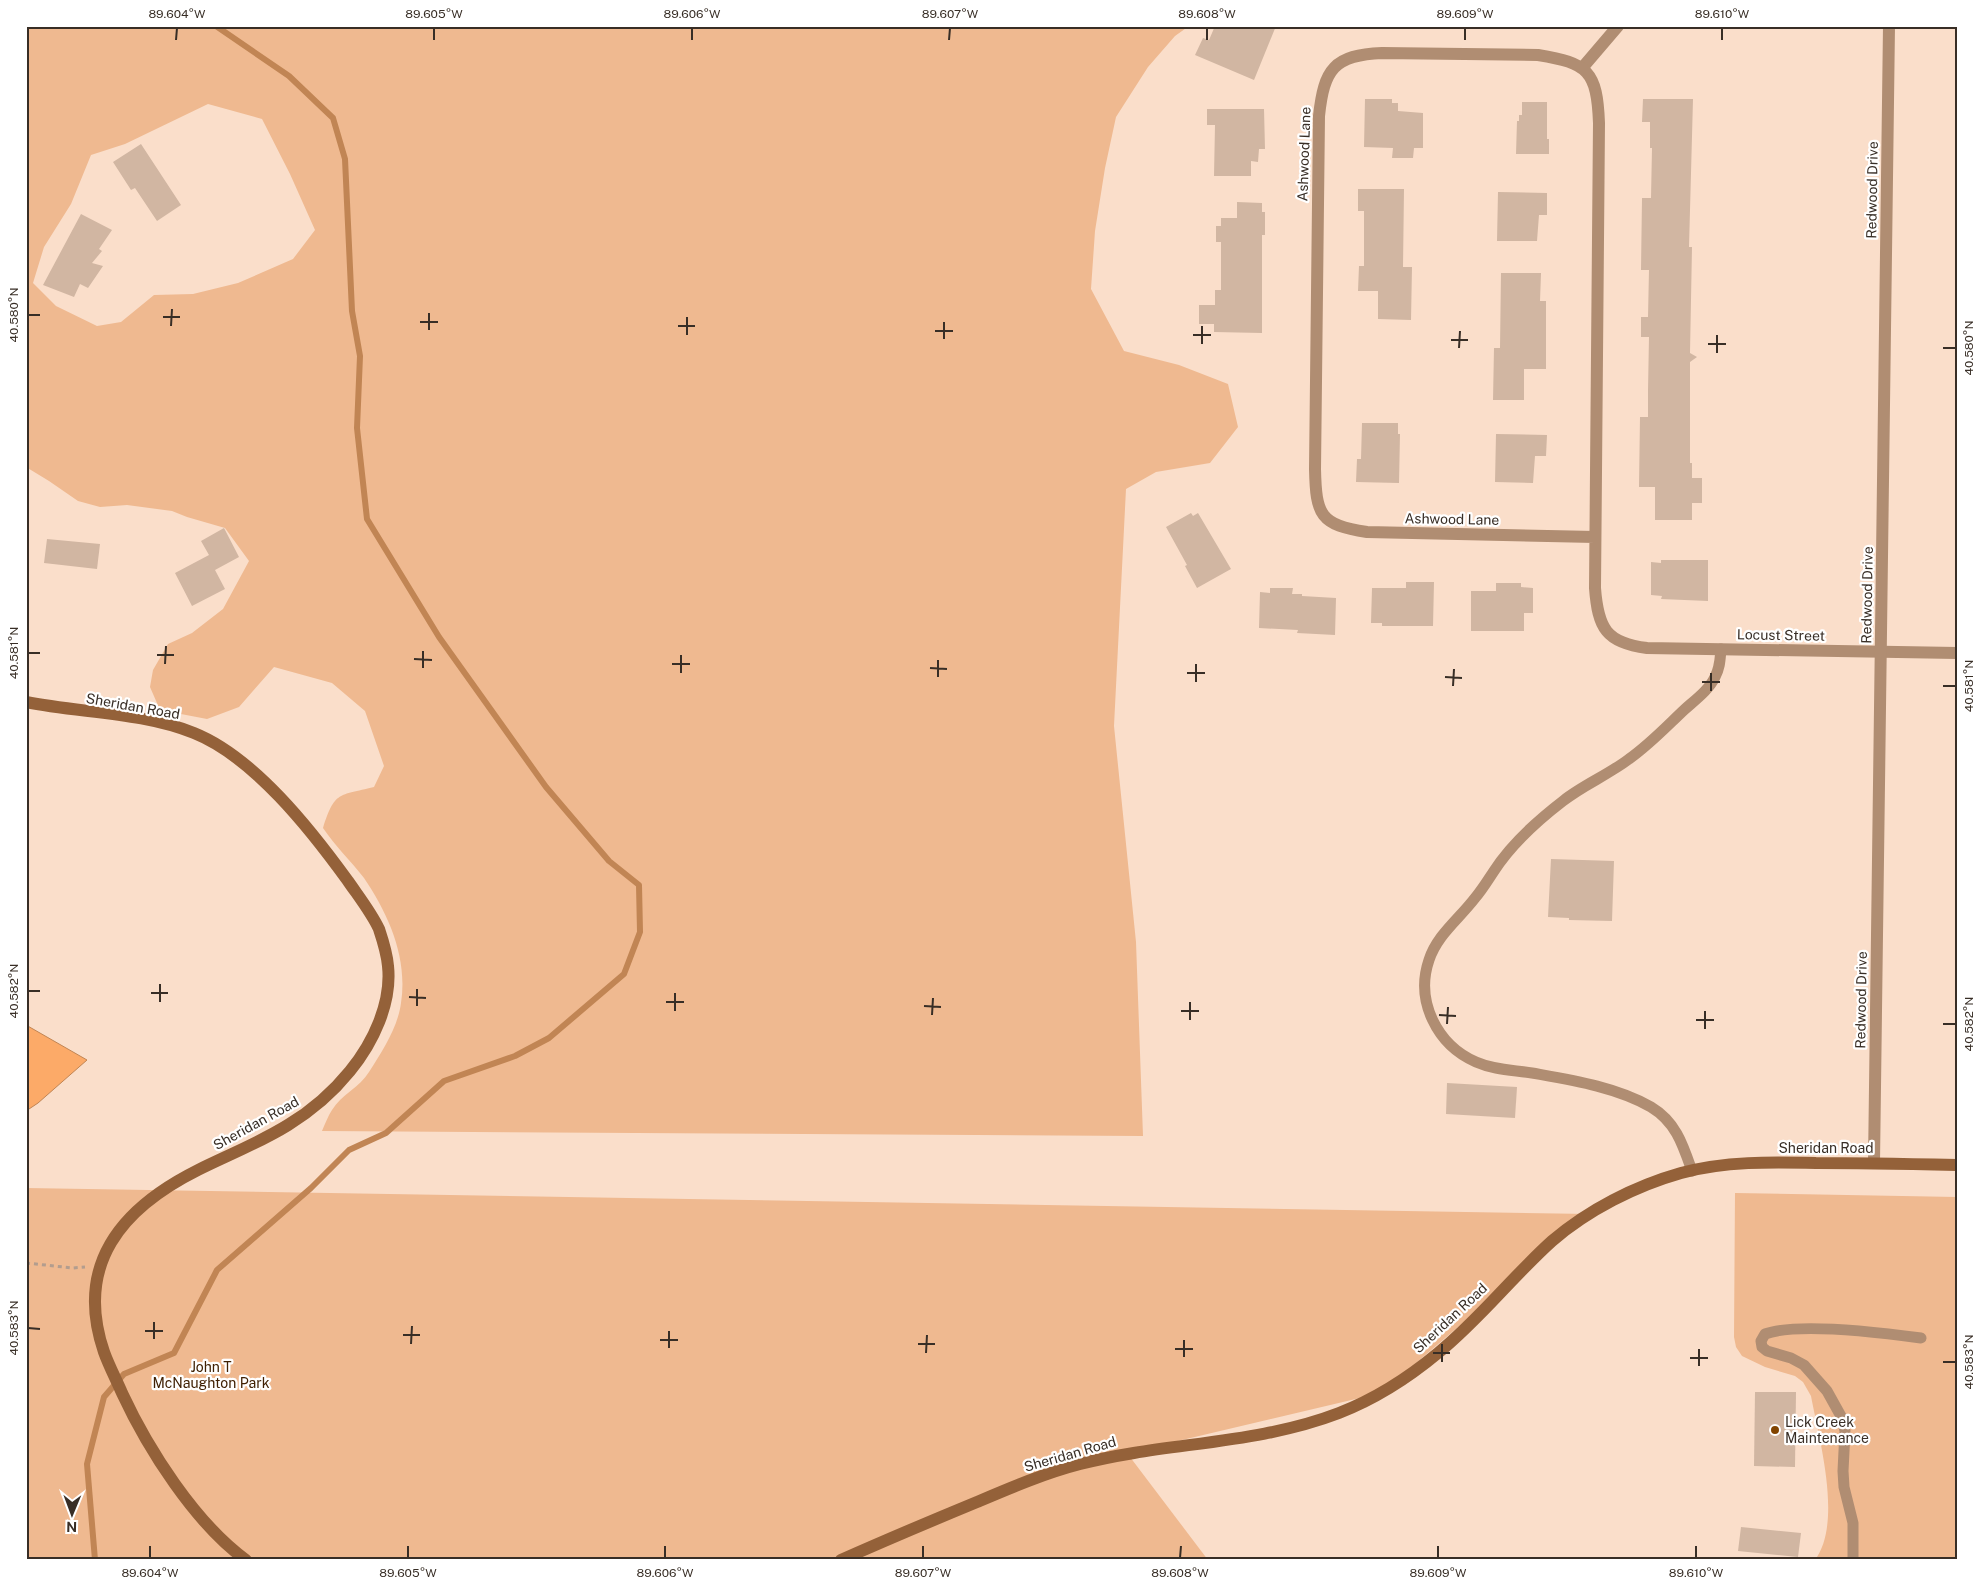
<svg xmlns="http://www.w3.org/2000/svg" width="1983" height="1586" font-family="'Public Sans',sans-serif">
<rect width="100%" height="100%" fill="#fadeca"/>
<!-- green -->
<g fill="#efb990" fill-rule="evenodd">
<path d="M26,26H1189L1175,36L1148,67L1116,117L1105,168L1095,231L1091,289L1124,351L1179,365L1228,384L1238,427L1210,463L1156,472L1126,489L1114,726L1136,942L1143,1136L322,1131C325,1124 328,1116 332,1110C341,1095 360,1087 369,1072C382,1052 398,1027 401,1003C408,958 389,915 364,878C351,861 335,846 323,828C335,791 338,796 374,787L384,766L365,711L332,683L274,667L239,707L207,719L160,710L150,687L153,670L168,644L192,633L223,609L249,561L225,528L187,517L172,511L127,505L100,507L78,501L49,481L26,467ZM208,104L262,119L290,174L315,230L293,259L238,283L193,294L154,295L121,322L97,326L56,306L33,283L44,247L71,204L91,155L125,144Z"/>
<path d="M26,1188L1590,1214L1381,1393L1127,1453L1208,1560H26Z"/>
<path d="M1735,1193L1957,1197V1560H1815C1843,1522 1819,1439 1811,1396L1803,1382L1795,1376L1765,1367L1742,1356L1736,1347L1734,1337Z"/>
</g>
<!-- water -->
<path fill="#fcaa68" stroke="#c18554" d="M26,1025L87,1060L38,1103L26,1111Z"/>
<g fill="none" stroke-linecap="round" stroke-linejoin="round">
<!-- stream -->
<path stroke="#c18554" stroke-width="6" d="M95,1560L87,1464L104,1397L124,1374L174,1353L217,1270L311,1188L349,1150L386,1133L444,1081L515,1056L549,1038L624,974L640,932L639,885L609,861L546,787L439,637L367,519L357,428L360,356L352,311L345,159L333,118L289,76L216,26"/>
</g>
<!-- building -->
<g fill="#d1b6a2">
<path d="M1215,26H1276L1254,80L1195,55L1203,38L1209,40Z"/>
<path d="M1365,99H1392V103H1398V111L1423,113V148H1414L1413,158H1392L1393,148L1364,147Z"/>
<path d="M1643,99H1693L1689,247H1692L1690,353L1697,357L1690,362V463H1692V478H1702V503H1692V520H1655V487H1639L1640,417H1648V390L1649,337H1641V317H1648L1649,270H1641L1642,198H1651L1652,148H1650V122H1642Z"/>
<path d="M1522,102H1547V139H1549V154H1516L1517,121H1519V115H1522Z"/>
<path d="M1207,109H1264L1265,149H1259L1258,162L1251,161V176H1214L1215,125H1207Z"/>
<path d="M141,144L181,205L157,221L135,188L131,190L113,162Z"/>
<path d="M1358,189H1404L1403,267H1412L1411,320L1378,319V291H1358L1359,266H1364V211H1358Z"/>
<path d="M1498,192L1547,193V215H1539L1537,241H1497Z"/>
<path d="M1237,202L1262,203V212H1265V235H1262V333L1214,332V324H1199V305H1215V290H1221V242H1216V226H1221V218H1237Z"/>
<path d="M81,214L112,230L99,249L102,251L92,263L103,266L88,288L80,284L74,297L43,285Z"/>
<path d="M1501,273H1541L1540,301H1546V369H1524V400H1493L1494,348H1500Z"/>
<path d="M1362,423H1398V434H1400L1399,483L1356,482L1357,459H1361Z"/>
<path d="M1496,434L1547,435L1546,456H1535L1533,483L1495,482Z"/>
<path d="M1191,513L1193,516L1198,513L1231,569L1197,588L1185,566L1187,565L1166,527Z"/>
<path d="M224,528L239,557L215,570L225,589L192,606L175,573L209,555L201,541Z"/>
<path d="M47,539L100,544L97,569L44,563Z"/>
<path d="M1661,560H1708V601L1661,599L1662,596L1651,595V562L1661,563Z"/>
<path d="M1406,582H1434L1433,626H1382V623H1371L1372,588H1406Z"/>
<path d="M1496,583H1521V587L1533,588V613H1524V631H1471V591H1496Z"/>
<path d="M1270,588H1293L1292,594H1302V596L1336,598L1335,635L1297,633L1298,630L1259,628L1260,592L1270,593Z"/>
<path d="M1551,859L1614,861L1612,921L1569,920V918L1548,917Z"/>
<path d="M1447,1083L1517,1087L1515,1118L1446,1114Z"/>
<path d="M1755,1392H1796L1795,1467L1754,1466Z"/>
<path d="M1741,1527L1801,1533L1798,1557L1738,1551Z"/>
</g>
<g fill="none" stroke-linecap="round" stroke-linejoin="round">
<!-- path -->
<path stroke="#b39d8e" stroke-width="3" stroke-dasharray="4 4" stroke-linecap="butt" d="M26,1263L73,1268L85,1267"/>
<!-- lane -->
<g stroke="#b08d72" stroke-width="11">
<path d="M1692,1171C1683,1145 1676,1122 1651,1107C1616,1087 1571,1080 1532,1073C1514,1070 1494,1070 1476,1062C1437,1045 1415,1001 1429,960C1437,935 1459,919 1475,898C1482,890 1488,880 1494,871C1512,843 1537,821 1563,801C1583,785 1608,775 1629,759C1649,745 1666,727 1684,710C1695,700 1709,690 1715,677C1720,668 1720,660 1721,649"/>
<path d="M1853,1560V1523L1844,1487L1843,1471L1845,1431L1842,1418L1827,1391L1804,1365L1791,1358L1767,1351L1762,1347L1761,1341L1765,1334C1798,1322 1884,1333 1921,1338"/>
</g>
<!-- street -->
<g stroke="#b08d72" stroke-width="12">
<path d="M1583,67L1618,26"/>
<path d="M1595,537L1367,532C1320,525 1316,515 1315,469L1319,116C1324,69 1334,55 1382,53L1538,55C1588,63 1597,71 1599,123L1595,588C1598,628 1606,643 1647,648L1957,653"/>
<path d="M1874,1163L1889,26"/>
</g>
<!-- secondary -->
<g stroke="#946139" stroke-width="12">
<path d="M26,702C81,713 142,712 194,733C254,757 311,830 348,881C359,897 371,912 379,929C383,941 387,954 388,966C392,1003 373,1043 350,1071C333,1092 311,1111 288,1125C259,1143 228,1155 198,1170C122,1208 74,1264 104,1352C109,1366 116,1379 122,1393C148,1449 195,1523 246,1560"/>
<path d="M841,1560C886,1540 931,1521 977,1502C1010,1488 1045,1473 1080,1464C1165,1442 1256,1445 1339,1413C1375,1399 1408,1378 1438,1353C1479,1320 1512,1277 1552,1241C1588,1210 1635,1186 1681,1173C1725,1161 1771,1162 1816,1163C1863,1163 1910,1164 1957,1165"/>
</g>
</g>
<!-- ticks -->
<path fill="none" stroke="#382e26" stroke-width="2" d="M176,40L177,28M434,40V28M692,40V28M949,40L950,28M1207,40V28M1465,40V28M1722,40V28M28,315H40M163,317H180M420,322H438M171,326L172,309M678,326H695M429,330V313M935,331H953M687,335V317M1193,335H1211M944,339V322M1451,340H1468M1202,344V326M1708,344H1726M1459,348L1460,331M1943,348H1956M1717,353V335M28,653H40M157,655H174M414,659L432,660M165,664L166,646M672,664H690M423,668V651M930,668L947,669M681,673V655M1187,673H1205M938,677V660M1445,677L1462,678M1196,682V664M1702,682H1720M1453,686L1454,669M1943,686H1956M1711,691V673M28,991H40M151,993H168M409,997L426,998M160,1002V984M666,1002H684M417,1006V989M924,1006L941,1007M675,1011V993M1181,1011H1199M932,1015L933,998M1439,1015L1456,1016M1190,1020V1002M1696,1020H1714M1447,1024L1448,1007M1943,1024H1956M1705,1029V1011M28,1328L40,1329M145,1331H163M403,1335H420M154,1339V1322M660,1340H678M411,1344L412,1326M918,1344H935M669,1348V1331M1175,1349H1193M926,1353L927,1335M1433,1353H1450M1184,1357V1340M1690,1358H1708M1442,1362V1344M1943,1362H1956M1699,1366V1349M150,1558V1546M408,1558V1546M665,1558V1546M923,1558V1546M1180,1558L1181,1546M1438,1558V1546M1696,1558V1546"/>
<!-- markers -->
<circle fill="#814400" stroke="#fff" stroke-width="2" cx="1775" cy="1430" r="5"/>
<g text-anchor="middle" dominant-baseline="central" stroke-width="4.5" stroke-linejoin="round" paint-order="stroke">
<!-- street labels -->
<g font-size="14" fill="#382e26" stroke="#fff">
<text transform="translate(1304 154) rotate(-88)">Ashwood Lane</text>
<text transform="translate(1872 190) rotate(-89)">Redwood Drive</text>
<text transform="translate(1452 519) rotate(1)">Ashwood Lane</text>
<text transform="translate(1867 595) rotate(-89)">Redwood Drive</text>
<text transform="translate(1781 635) rotate(1)">Locust Street</text>
<text transform="translate(133 706) rotate(10)">Sheridan Road</text>
<text transform="translate(1861 1000) rotate(-89)">Redwood Drive</text>
<text transform="translate(256 1123) rotate(-29)">Sheridan Road</text>
<text x="1826" y="1148">Sheridan Road</text>
<text transform="translate(1450 1318) rotate(-43)">Sheridan Road</text>
<text transform="translate(1070 1454) rotate(-16)">Sheridan Road</text>
</g>
<!-- park labels -->
<g font-size="14" fill="#402104" stroke="#fff">
<text x="211" y="1367">John T<tspan x="211" dy="16">McNaughton Park</tspan></text>
</g>
<!-- poi labels -->
<g font-size="14" fill="#382e26" stroke="#fff" text-anchor="start">
<text x="1785" y="1422">Lick Creek<tspan x="1785" dy="16">Maintenance</tspan></text>
</g>
</g>
<!-- border -->
<rect width="1983" height="1586" fill="none" stroke="#ffffff" stroke-width="55"/>
<!-- north arrow -->
<g transform="translate(72 1514) rotate(181)" stroke="#ffffff" stroke-width="4" paint-order="stroke">
<path d="M0-4L9 19L0 12L-9 19Z" fill="#382e26"/>
<text y="-8" font-size="14" font-weight="bold" text-anchor="middle" fill="#382e26">N</text>
</g>
<rect x="28" y="28" width="1928" height="1530" fill="none" stroke="#382e26" stroke-width="2"/>
<g font-size="12" text-anchor="middle" fill="#382e26">
<text x="177" y="18">89.604°W</text>
<text x="434" y="18">89.605°W</text>
<text x="692" y="18">89.606°W</text>
<text x="950" y="18">89.607°W</text>
<text x="1207" y="18">89.608°W</text>
<text x="1465" y="18">89.609°W</text>
<text x="1722" y="18">89.610°W</text>
<text transform="translate(14 315) rotate(-90)" y="4">40.580°N</text>
<text transform="translate(1969 348) rotate(-90)" y="4">40.580°N</text>
<text transform="translate(14 653) rotate(-90)" y="4">40.581°N</text>
<text transform="translate(1969 686) rotate(-90)" y="4">40.581°N</text>
<text transform="translate(14 991) rotate(-90)" y="4">40.582°N</text>
<text transform="translate(1969 1024) rotate(-90)" y="4">40.582°N</text>
<text transform="translate(14 1328) rotate(-90)" y="4">40.583°N</text>
<text transform="translate(1969 1362) rotate(-90)" y="4">40.583°N</text>
<text x="150" y="1577">89.604°W</text>
<text x="408" y="1577">89.605°W</text>
<text x="665" y="1577">89.606°W</text>
<text x="923" y="1577">89.607°W</text>
<text x="1180" y="1577">89.608°W</text>
<text x="1438" y="1577">89.609°W</text>
<text x="1696" y="1577">89.610°W</text>
</g>
</svg>
